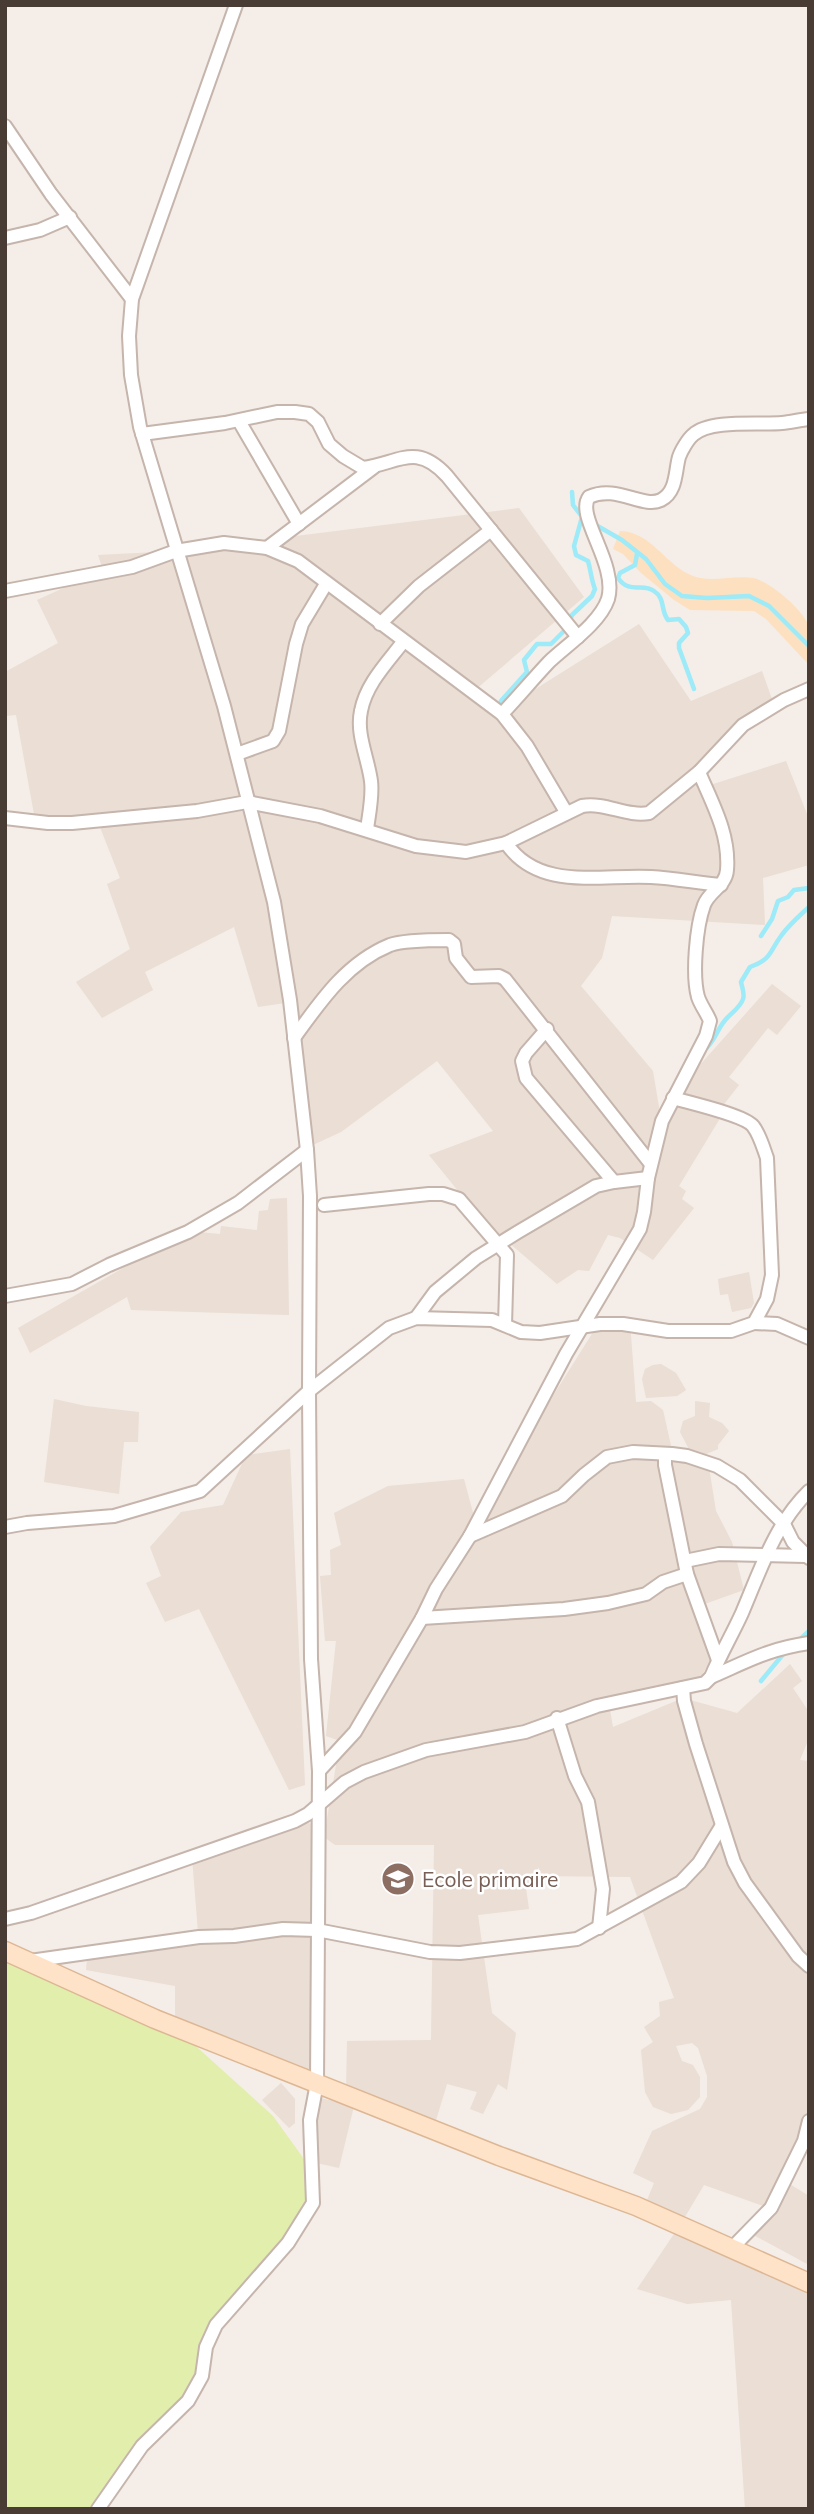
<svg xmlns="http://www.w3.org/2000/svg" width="814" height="2514" font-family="Mulish,sans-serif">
<rect width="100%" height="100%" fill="#f5ede7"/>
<!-- residential -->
<g fill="#eaded5">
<path d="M519,508L584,597L475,690L502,710L639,624L691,701L762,671L773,702L704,771L707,786L786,761L809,819V865L763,878L765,925L612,916L602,958L581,986L653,1071L661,1119L674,1094L772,984L801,1006L777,1035L768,1028L729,1077L739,1085L725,1103L719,1120L679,1186L686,1191L682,1199L694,1208L653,1260L620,1238L608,1235L589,1271L578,1270L557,1284L480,1218L429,1155L493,1131L437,1061L341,1132L315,1144L308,1143L292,1002L258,1007L234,927L145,972L153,990L102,1018L76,982L130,949L107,884L120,878L96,817L36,825L16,715L5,716V672L58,643L37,600L103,570L98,555L176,551Z"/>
<path d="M287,1198L289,1315L131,1310L127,1297L30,1353L18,1328L188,1231L220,1234L221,1226L257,1230L259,1211L268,1210L270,1199Z"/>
<path d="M749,1272L754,1303L751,1308L732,1312L728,1294L720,1295L718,1279Z"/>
<path d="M600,1321L630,1322L636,1402L651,1401L663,1410L672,1450L708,1461L716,1511L732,1542L744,1590L699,1606L716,1651L699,1680L608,1699L613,1727L683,1698L737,1713L790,1664L802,1681L793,1688L809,1712V1738L800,1760L809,1761V2126L785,2181L809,2196V2265L748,2232L769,2208L704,2185L680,2225L809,2278V2509H745L731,2300L687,2304L637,2289L680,2225L643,2210L654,2183L633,2173L652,2131L700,2109L707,2097V2076L698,2048L692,2043L676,2046L682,2061L693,2065L700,2077V2097L688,2110L671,2114L653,2107L645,2092L641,2050L653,2042L644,2027L660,2016L659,2002L674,1998L630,1877L539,1876V1867L526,1888L529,1909L478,1915L492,2013L516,2033L507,2090L498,2084L483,2114L470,2109L477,2092L447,2084L433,2130L346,2094L347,2041L431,2040L434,1845H335L324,1837L340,1741L326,1736L336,1641H325L320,1576L331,1575L330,1550L341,1545L334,1513L388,1486L464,1479L475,1520Z"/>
<path d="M661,1364L676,1373L686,1390L677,1396L646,1398L642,1379L645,1369L653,1365Z"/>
<path d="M54,1399L86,1406L139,1412L138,1442H124L119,1494L44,1482Z"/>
<path d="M695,1401L710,1403L709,1417L722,1423L729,1431L718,1445V1449L704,1455L701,1452L690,1451L680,1432L683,1421L695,1416Z"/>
<path d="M290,1449L305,1785L289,1790L199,1609L165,1622L146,1583L161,1576L150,1547L181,1512L223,1505L246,1455Z"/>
<path d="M295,1822L317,1824L316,2039L308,2083L175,2029V1986L86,1970L88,1949L198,1932L192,1857Z"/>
<path d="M281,2083L295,2099V2123L289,2128L262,2100Z"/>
<path d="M320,2098L354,2106L339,2168L317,2163L313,2134Z"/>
</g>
<!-- green -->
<path fill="#e1eeac" d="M5,1962L178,2030L273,2116L309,2166L310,2203L285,2243L213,2325L199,2376L185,2401L97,2509H5Z"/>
<!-- sand -->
<path fill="#fde0bf" d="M620,531C652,532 666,566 693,576C711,583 734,575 753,578C769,581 805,611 809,627C811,638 809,654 809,665L766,619L754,611L690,610L674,600L641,573L623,554L613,549Z"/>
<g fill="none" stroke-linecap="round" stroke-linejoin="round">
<!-- stream -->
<g stroke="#9deaf8" stroke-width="4.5">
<path d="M572,492L573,505L583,518"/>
<path d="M594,524L622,540L646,559L665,584L682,596L707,598L749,596L769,606L809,646"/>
<path d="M637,554L635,565L620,573L618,578C630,595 642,582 654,591C666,599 660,610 668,620L679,619L686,627L688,633L679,643V648L694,689"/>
<path d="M501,701L527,672L524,660L537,644H551L566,629L572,615L592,596L595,589C591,579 591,571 588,561L576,555L574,546L582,517"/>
<path d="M761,936L772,919L778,901L788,897L794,890L809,888"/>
<path d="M704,1050C716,1041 717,1027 728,1017C733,1012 741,1006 743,999C745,994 742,987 741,982L750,967C772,959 769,952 781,936C788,926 799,916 809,907"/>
<path d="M797,1642L809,1631"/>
<path d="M761,1681L785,1652"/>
</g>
<defs>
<g id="street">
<path d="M5,126L51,194L132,299"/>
<path d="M5,238L40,230L70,217"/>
<path d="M239,421L299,524"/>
<path d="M142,434L225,423L277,412H295L309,414L318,422L329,444L343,456L363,468C399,463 416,442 447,476L578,637"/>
<path d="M267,548L374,467"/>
<path d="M5,591L132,567L176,551L224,543L267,548L298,561L502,714L527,746L566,812"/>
<path d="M380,624L419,586L491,530"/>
<path d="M502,714C518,697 533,679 549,662C567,645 600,623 608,599C618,564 575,516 589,497C616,484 643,509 661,500C677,492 675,471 679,457C681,451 688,439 693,435C710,419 760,425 782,423C791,422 800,420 809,419"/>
<path d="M237,754L273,741L279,731L296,644L302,624L326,584"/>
<path d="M5,818L48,823H72L197,811L247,802L320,816L416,846L466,852L506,843L582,806C606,802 626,817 649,813L699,772L743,725L784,700L809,689"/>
<path d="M367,829C369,814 373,796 371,781C368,758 356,734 361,711C366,684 387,663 403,642"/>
<path d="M506,843C539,892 602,874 651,877C674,878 698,883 721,885"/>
<path d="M547,1029L526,1053L522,1061L526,1078L614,1182"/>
<path d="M294,1038C320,1002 346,963 390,945C404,940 434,940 449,940L454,944L456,958L471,977L499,976L505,979L651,1164"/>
<path d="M324,1205L429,1194H443L459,1199L507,1255L505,1325"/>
<path d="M5,1296L72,1284L109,1265L188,1232L238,1203L307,1150"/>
<path d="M416,1318L435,1292L476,1258L518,1232L596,1186L614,1182L648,1178"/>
<path d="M754,1323L777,1324L809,1338"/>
<path d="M665,1454V1465L687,1574L718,1660"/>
<path d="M5,1527L27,1523L114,1516L200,1491L309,1391L389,1328L416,1318L492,1320L521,1332L540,1333L600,1324H623L668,1331H731L754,1323L767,1299L772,1275L767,1158C763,1147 760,1135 753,1126C744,1115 690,1103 673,1098"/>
<path d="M470,1536L562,1496L584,1475L607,1457L633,1452L672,1454L687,1456L717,1466L740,1480L784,1524L793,1542L809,1558"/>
<path d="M685,1561L719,1554L805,1556"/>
<path d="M422,1618L564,1609L608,1603L646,1594L663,1582L687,1574"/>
<path d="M711,1677C748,1661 768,1649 809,1643"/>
<path d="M683,1688L684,1701L696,1744L734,1862L745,1883L798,1956L809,1966"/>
<path d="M557,1718L575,1776L588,1802L603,1889L599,1928"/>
<path d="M319,1771L355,1732L422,1618L436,1589L470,1536L566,1354L640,1229L644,1212L648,1178L662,1121L706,1036L710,1021C707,1013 701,1006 698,997C692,975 696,927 704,905C709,891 726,886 727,870C730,834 712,803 699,772"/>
<path d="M5,1919L31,1913L295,1821L308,1814L345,1782L364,1772L426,1750L525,1732L597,1706L705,1683L711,1677C720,1655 732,1635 742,1613C760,1571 775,1524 809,1491"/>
<path d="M30,1961L199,1937L234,1936L283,1929L317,1930L430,1952L460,1953L577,1939L681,1882L699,1863L721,1827"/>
<path d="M731,2249L771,2208L804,2141L809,2121"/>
<path d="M98,2509L142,2446L188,2401L202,2376L206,2347L216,2325L288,2243L313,2203L310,2120L317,2083L319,1771L311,1659L309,1391L310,1196L307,1150L290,1000L274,902L224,706L140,427L131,375L129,336L132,299L236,5"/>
</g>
<path id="secondary" d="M5,1951L155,2019L499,2156L636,2206L809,2283"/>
</defs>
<!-- street casing -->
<use href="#street" stroke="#c5b5ac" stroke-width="16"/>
<!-- secondary casing -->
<use href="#secondary" stroke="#ddb794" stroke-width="21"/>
<!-- street -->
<use href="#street" stroke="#fff" stroke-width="12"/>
<!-- secondary -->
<use href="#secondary" stroke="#ffe3c8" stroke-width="18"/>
</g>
<!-- icons -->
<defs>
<symbol id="school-disc" viewBox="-11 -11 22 22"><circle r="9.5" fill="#8d6e63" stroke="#fff"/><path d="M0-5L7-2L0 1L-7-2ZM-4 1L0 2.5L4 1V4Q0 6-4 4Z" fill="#fff"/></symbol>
</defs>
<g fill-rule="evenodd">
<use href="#school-disc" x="379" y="1860" width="38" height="38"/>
</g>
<g text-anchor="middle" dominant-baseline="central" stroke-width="5" stroke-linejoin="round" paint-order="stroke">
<!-- education labels -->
<g font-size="21" fill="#785e54" stroke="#fff" text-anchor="start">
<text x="422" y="1879">Ecole primaire</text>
</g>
</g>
<!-- border -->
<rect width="814" height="2514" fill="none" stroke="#493c35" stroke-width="14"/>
</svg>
